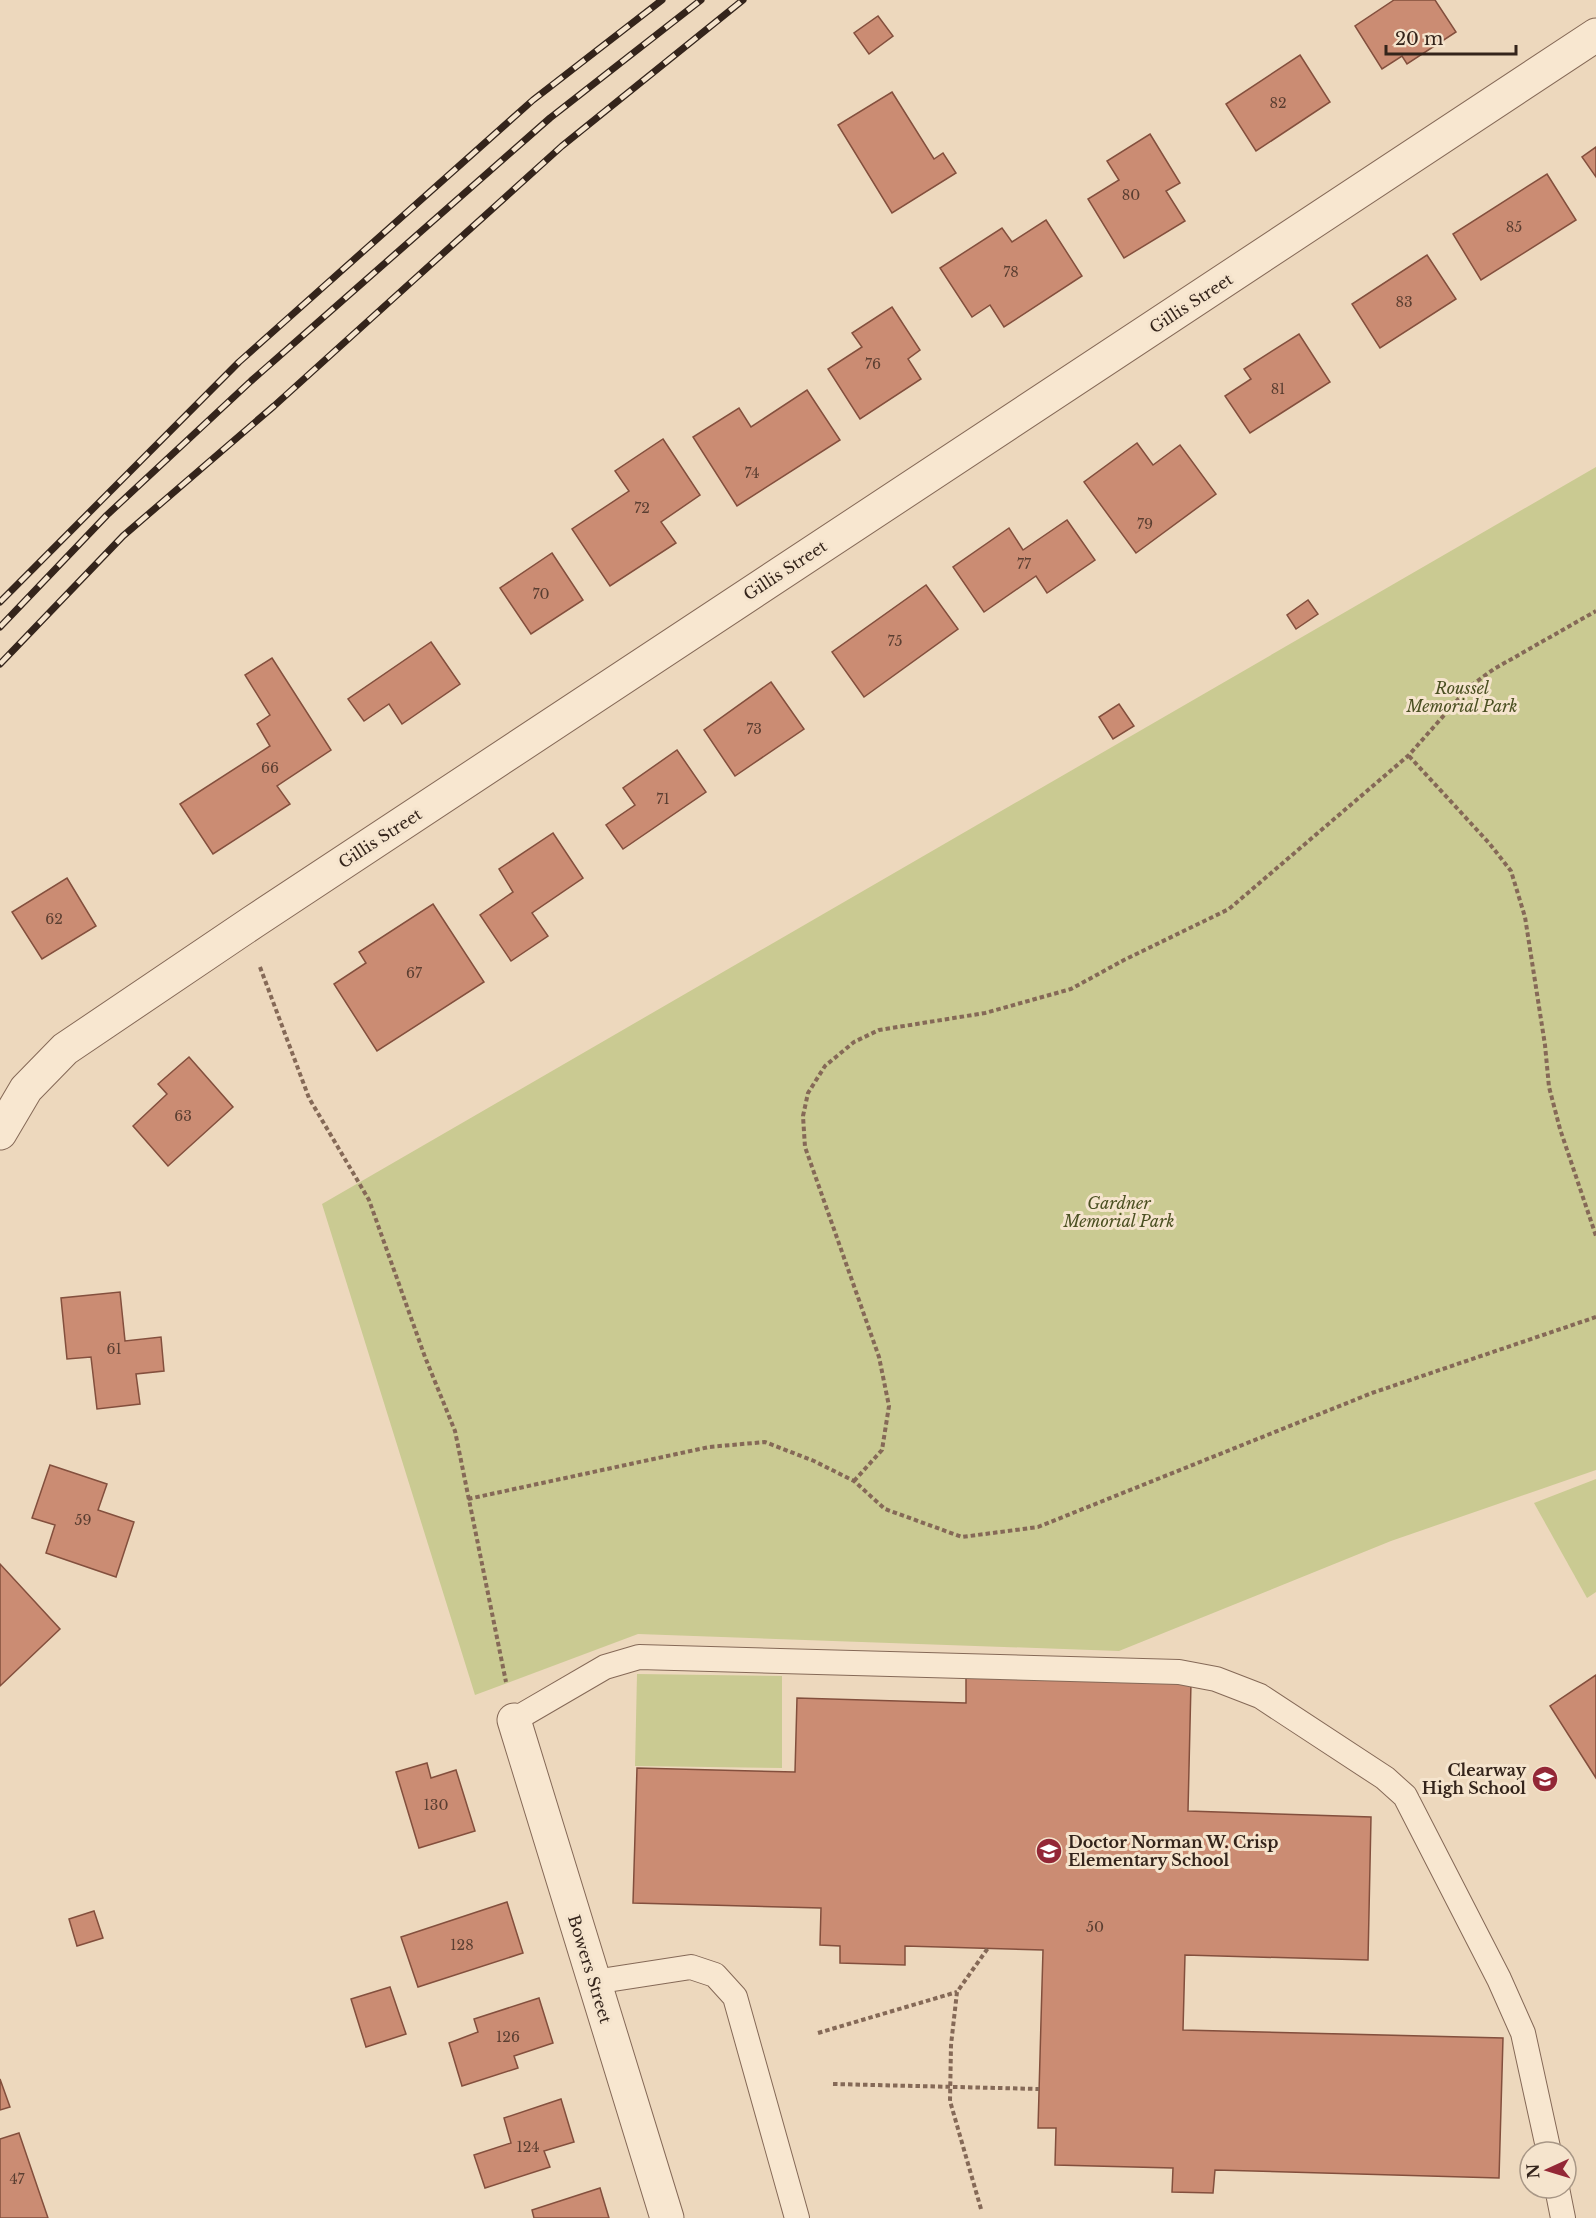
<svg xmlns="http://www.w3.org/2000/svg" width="1596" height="2218" font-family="'Libre Baskerville',serif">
<rect width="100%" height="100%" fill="#edd8bd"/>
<!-- green -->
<g fill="#caca92">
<path d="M1596,467V1470L1391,1541L1119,1651L638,1634L475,1695L322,1204Z"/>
<path d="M1596,1479V1592L1587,1598L1534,1503Z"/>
<path d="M637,1674L782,1676V1768L635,1766Z"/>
</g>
<!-- building -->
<g fill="#cb8c73" stroke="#834f3d" stroke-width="1.5">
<path d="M1394,0H1435L1456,32L1407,64L1402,56L1382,69L1355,26Z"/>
<path d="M878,16L893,36L869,54L854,33Z"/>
<path d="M1300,55L1330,102L1256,151L1226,104Z"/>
<path d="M892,92L934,159L943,153L956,173L892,213L838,125Z"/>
<path d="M1150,134L1180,183L1166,191L1185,221L1124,258L1088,199L1119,180L1107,161Z"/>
<path d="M1596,147V177L1582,157Z"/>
<path d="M1547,174L1576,220L1481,280L1453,234Z"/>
<path d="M1046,220L1082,276L1004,327L990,305L972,317L940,268L1002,228L1012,242Z"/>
<path d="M1427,255L1456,299L1380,348L1352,304Z"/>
<path d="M892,307L920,350L908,359L921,379L860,419L828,369L862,347L852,333Z"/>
<path d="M1299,334L1330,382L1250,433L1225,396L1251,379L1244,369Z"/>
<path d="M807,390L840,440L737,506L693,437L739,408L751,427Z"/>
<path d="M663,439L700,495L661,522L676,543L610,586L572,529L629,491L615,471Z"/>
<path d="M1137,443L1153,465L1180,445L1216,494L1136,553L1084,482Z"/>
<path d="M1067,520L1095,560L1047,593L1036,576L984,612L953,567L1009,528L1023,550Z"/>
<path d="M552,553L583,600L531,634L500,588Z"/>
<path d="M926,585L958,629L864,697L832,652Z"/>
<path d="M1308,600L1318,614L1296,629L1287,615Z"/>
<path d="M431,642L460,684L402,724L389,704L364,721L348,699Z"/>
<path d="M272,658L331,750L277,786L290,804L213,854L180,804L270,746L257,724L270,715L245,675Z"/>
<path d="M771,682L804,729L735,776L704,730Z"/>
<path d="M1119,704L1134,726L1113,739L1099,717Z"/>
<path d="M677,750L706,792L623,849L606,825L635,805L623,788Z"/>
<path d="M553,833L583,878L532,913L548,936L511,961L480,915L513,892L499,869Z"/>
<path d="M67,878L96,926L42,959L12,912Z"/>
<path d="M433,904L484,982L377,1051L334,984L366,963L359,952Z"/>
<path d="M189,1057L233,1107L168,1166L133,1126L167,1094L158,1084Z"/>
<path d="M120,1292L125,1341L161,1337L164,1371L136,1374L140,1404L97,1409L91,1357L67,1359L61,1298Z"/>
<path d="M50,1465L107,1484L98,1510L134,1522L116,1577L46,1553L55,1525L32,1518Z"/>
<path d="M0,1564L60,1629L0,1686Z"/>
<path d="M1596,1675V1778L1550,1706Z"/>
<path d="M966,1676L1191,1682L1188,1811L1371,1817L1368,1960L1185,1955L1183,2030L1503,2038L1499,2178L1215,2170L1213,2193L1172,2192L1173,2168L1055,2165L1056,2128H1038L1043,1950L905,1946V1965L840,1963V1946L820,1945L821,1908L633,1903L637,1768L795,1772L797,1698L966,1703Z"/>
<path d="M427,1763L431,1778L456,1770L475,1831L419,1848L396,1772Z"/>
<path d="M507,1902L523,1953L418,1987L401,1937Z"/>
<path d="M94,1911L103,1938L77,1946L69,1919Z"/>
<path d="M390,1987L406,2034L366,2047L351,1999Z"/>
<path d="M539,1998L553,2043L514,2056L518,2068L462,2086L449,2043L478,2032L474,2019Z"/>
<path d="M0,2079L10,2107L0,2110Z"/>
<path d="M561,2099L574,2142L544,2151L550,2167L485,2188L474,2155L511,2143L504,2118Z"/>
<path d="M19,2133L48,2218H0V2139Z"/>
<path d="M600,2188L609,2218H534L532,2210Z"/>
</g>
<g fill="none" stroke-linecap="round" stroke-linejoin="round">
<defs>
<g id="lane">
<path d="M514,1720L605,1667L639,1657L1179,1672L1216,1679L1260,1696L1385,1778L1405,1796L1499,1979L1523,2033L1549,2152"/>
<path d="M594,1982L691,1967L715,1975L735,1997L797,2218"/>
<path d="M1557,2188L1563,2218"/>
</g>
<g id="street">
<path d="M0,1133L26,1089L65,1049L253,922L1596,35"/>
<path d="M514,1720L667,2218"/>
</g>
</defs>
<!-- lane casing -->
<use href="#lane" stroke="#856957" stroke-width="26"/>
<!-- street casing -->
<use href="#street" stroke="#856957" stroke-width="35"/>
<!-- path -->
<g stroke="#856957" stroke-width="4" stroke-dasharray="4.5 3" stroke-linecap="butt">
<path d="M1409,756L1489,843L1511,871L1525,917L1545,1045L1549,1087L1560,1129L1596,1236"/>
<path d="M260,967L309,1098L369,1200L425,1357L455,1431L506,1682"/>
<path d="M854,1481L882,1450L889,1406L879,1357L805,1147L803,1116L808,1093L825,1066L854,1042L879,1030L985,1013L1071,989L1124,960L1229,909L1409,755L1469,687L1494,669L1596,611"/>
<path d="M468,1499L709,1447L765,1442L814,1461L854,1481L885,1509L962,1537L1038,1527L1372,1393L1596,1317"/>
<path d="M818,2033L957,1992"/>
<path d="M833,2084L1039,2089"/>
<path d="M981,2209L950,2101L951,2045L957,1992L988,1948"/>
</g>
<!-- lane -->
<use href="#lane" stroke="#f8e7d0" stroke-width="24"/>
<!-- street -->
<use href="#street" stroke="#f8e7d0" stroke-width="33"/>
<defs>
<g id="rail">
<path d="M0,602L239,362L533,100L662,0"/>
<path d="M0,627L107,515L251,381L550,118L701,0"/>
<path d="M0,664L123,536L274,406L562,146L743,0"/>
</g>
</defs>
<!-- rail casing -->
<use href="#rail" stroke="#34241b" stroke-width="7"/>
<!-- rail -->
<use href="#rail" stroke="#f5e4cd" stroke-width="4.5" stroke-dasharray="14" stroke-linecap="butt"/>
</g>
<!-- icons -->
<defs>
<symbol id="school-disc" viewBox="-11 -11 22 22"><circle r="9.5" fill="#932736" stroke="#f5e4cd"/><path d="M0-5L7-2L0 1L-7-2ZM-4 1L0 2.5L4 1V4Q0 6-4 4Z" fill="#fff"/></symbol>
</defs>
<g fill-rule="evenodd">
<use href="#school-disc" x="1530" y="1764" width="30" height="30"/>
<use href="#school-disc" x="1034" y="1836" width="30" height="30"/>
</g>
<g text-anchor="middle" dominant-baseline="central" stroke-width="6" stroke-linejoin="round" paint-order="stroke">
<!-- number labels -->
<g font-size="14" fill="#5a3e31">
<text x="1278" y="103">82</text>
<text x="1131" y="195">80</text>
<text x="1514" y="227">85</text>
<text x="1011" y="272">78</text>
<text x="1404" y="302">83</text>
<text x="873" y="364">76</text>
<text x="1278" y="389">81</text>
<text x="752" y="473">74</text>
<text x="642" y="508">72</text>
<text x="1145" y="524">79</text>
<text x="1024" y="564">77</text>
<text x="541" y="594">70</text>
<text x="895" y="641">75</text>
<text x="754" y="729">73</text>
<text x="270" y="768">66</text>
<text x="663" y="799">71</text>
<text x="54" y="919">62</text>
<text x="414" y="973">67</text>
<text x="183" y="1116">63</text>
<text x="114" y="1349">61</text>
<text x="83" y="1520">59</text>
<text x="436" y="1805">130</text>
<text x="1095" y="1927">50</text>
<text x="462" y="1945">128</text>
<text x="508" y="2037">126</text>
<text x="528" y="2147">124</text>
<text x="17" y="2179">47</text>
</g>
<!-- street labels -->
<g font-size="16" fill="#34241b" stroke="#f5e4cd">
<text transform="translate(1191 303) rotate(-33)">Gillis Street</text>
<text transform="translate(785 570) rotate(-33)">Gillis Street</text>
<text transform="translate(380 838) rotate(-33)">Gillis Street</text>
<text transform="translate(590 1969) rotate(73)">Bowers Street</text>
</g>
<!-- park labels -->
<g font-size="16" font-style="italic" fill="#4b5022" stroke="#f5e4cd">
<text x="1462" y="688">Roussel<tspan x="1462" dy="18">Memorial Park</tspan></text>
<text x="1119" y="1203">Gardner<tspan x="1119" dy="18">Memorial Park</tspan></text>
</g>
<!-- poi labels -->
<g font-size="16" font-weight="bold" fill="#34241b" stroke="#f5e4cd" text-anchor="end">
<text x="1526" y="1770">Clearway<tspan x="1526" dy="18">High School</tspan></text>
<text x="1068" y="1842" text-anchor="start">Doctor Norman W. Crisp<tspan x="1068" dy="18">Elementary School</tspan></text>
</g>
</g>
<!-- north arrow -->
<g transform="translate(1548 2170) rotate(266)"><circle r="28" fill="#f5e4cd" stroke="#a89786" stroke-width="1.5"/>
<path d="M0-4.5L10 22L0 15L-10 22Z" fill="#932736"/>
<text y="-9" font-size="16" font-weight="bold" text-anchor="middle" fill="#34241b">N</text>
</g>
<!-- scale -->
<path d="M1386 45v9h130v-9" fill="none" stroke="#34241b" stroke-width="3"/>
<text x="1395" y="45" font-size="18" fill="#34241b" stroke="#f5e4cd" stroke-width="4.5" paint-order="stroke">20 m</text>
</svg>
